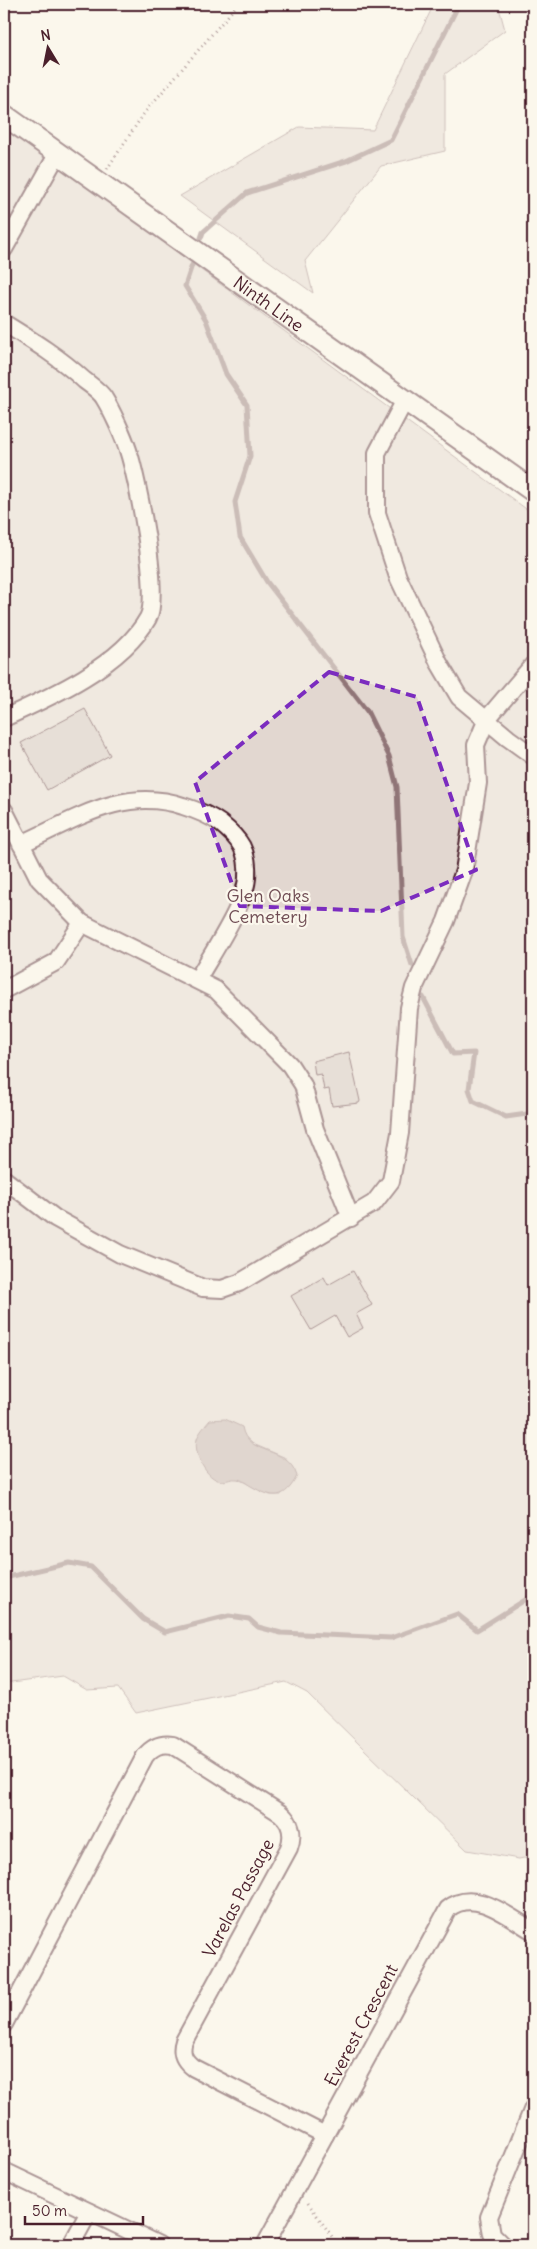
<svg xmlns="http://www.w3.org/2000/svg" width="537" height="2249" font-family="Delius,sans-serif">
<rect width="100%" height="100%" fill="#fbf7ec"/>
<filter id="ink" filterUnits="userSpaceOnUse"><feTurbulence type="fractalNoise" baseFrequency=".02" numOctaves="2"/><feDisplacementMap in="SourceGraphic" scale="10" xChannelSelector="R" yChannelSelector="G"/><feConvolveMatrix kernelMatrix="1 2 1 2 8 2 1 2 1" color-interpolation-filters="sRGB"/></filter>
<g filter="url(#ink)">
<!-- green -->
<g fill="#e2d7d0" stroke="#967b7e" fill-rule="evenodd">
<path d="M434,4H498L505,30L445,74V151L381,166L305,261L313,293L180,196L299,127L373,130Z"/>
<path d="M4,125L533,514V1856L519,1859L467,1850L307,1693L286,1682L136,1713L118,1688L87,1690L63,1676L4,1684ZM244,1436L253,1444L286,1458L281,1495H270L238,1479Z"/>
</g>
<!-- water -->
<path fill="#bfadaa" stroke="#907477" d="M225,1419L242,1427C247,1457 287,1444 297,1476C285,1500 273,1499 251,1486C247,1484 242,1479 237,1479C232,1478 227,1481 222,1481C206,1480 193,1453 197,1439C199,1432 206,1425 210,1420Z"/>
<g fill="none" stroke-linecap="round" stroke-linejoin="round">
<!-- stream -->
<g stroke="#907477" stroke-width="5">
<path d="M201,238L203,232L247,193L346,161L391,140L459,4"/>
<path d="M192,265L185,286L206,320L226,374L247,405L250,456L235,502L240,537L267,582L367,711L389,756L397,787L403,937L412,965"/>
<path d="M423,997L453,1054L474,1053L469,1089L473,1101L506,1117L527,1114L533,1122"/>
<path d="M4,1578L69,1563L91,1567L143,1619L165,1632L229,1616L249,1619L258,1627L281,1633L391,1638L457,1614L477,1630L533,1595"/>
</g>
</g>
<!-- building -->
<g fill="#cfc2bc" stroke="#4a1f2b">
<path d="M85,709L110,755L47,790L21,743Z"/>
<path d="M349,1052L360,1101L359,1103L332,1106L329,1089L324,1090L321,1074L315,1075L313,1061Z"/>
<path d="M353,1271L372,1305L356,1314L363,1328L347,1337L335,1316L311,1330L291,1296L324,1277L328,1285Z"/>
</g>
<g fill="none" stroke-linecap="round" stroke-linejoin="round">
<defs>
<g id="minor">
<path d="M4,249L58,153"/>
<path d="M4,323C33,341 59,357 84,380C90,385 100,391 104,398C112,411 123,435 128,450C137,477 161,595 148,618C122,665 51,697 4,718"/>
<path d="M405,400L377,453V513L398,577L439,663L459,697L508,738L533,756"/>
<path d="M4,810L39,879L82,923L216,990L290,1065L303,1085L315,1129L351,1218"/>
<path d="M21,844C75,820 123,786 183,806C196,810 209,815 220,823C240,839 249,851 247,878C245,905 211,955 197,980"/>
<path d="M4,990L56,962L82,923"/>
<path d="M4,1179L55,1218L120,1254L203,1288L222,1289L239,1283L374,1203L391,1181L400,1133L409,1008L414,988L446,921L464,871L478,783L476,745L487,719L533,665"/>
<path d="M4,2024L145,1756C153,1746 161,1743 173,1745L280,1813C291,1822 294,1834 289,1848L184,2041C180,2053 184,2061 194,2068L325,2135"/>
<path d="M4,2171L159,2245"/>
<path d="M71,2245L89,2212"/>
<path d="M265,2245L448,1909C474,1887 509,1917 533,1931"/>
<path d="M503,2245L492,2234L489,2217L533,2108"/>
</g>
<g id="major">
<path id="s1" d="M4,115L533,491"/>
</g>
</defs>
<!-- minor casing -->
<use href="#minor" stroke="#4a1f2b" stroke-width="20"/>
<!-- major casing -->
<use href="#major" stroke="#4a1f2b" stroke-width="24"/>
<!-- path -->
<g stroke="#4a1f2b" stroke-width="3" stroke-dasharray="1 4" stroke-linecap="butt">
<path d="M107,169L145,112L238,4"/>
<path d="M308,2203L338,2245"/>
</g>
<!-- minor -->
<use href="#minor" stroke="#fbf7ec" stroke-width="16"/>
<!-- major -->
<use href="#major" stroke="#fbf7ec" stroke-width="20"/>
</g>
</g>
<!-- marked area -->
<path d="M0 0H537V2249H0ZM329,672L417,697L476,870L381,911L240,906L195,782Z" fill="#fbf7ec" fill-opacity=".55" fill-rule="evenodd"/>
<path fill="none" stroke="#7b2cbf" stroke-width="4" stroke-dasharray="10 6" stroke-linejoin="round" d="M329,672L417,697L476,870L381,911L240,906L195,782Z"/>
<g text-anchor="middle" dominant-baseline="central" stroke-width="4.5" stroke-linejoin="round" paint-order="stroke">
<!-- street labels -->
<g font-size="18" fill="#4a1f2b" stroke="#fbf7ec">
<text stroke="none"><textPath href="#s1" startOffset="325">Ninth Line</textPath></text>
<text transform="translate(238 1898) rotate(-62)">Varelas Passage</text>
<text transform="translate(361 2025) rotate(-62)">Everest Crescent</text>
</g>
<!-- park labels -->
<g font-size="18" fill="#704d54" stroke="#fbf7ec">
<text x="268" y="895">Glen Oaks<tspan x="268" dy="21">Cemetery</tspan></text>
</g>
</g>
<!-- margin -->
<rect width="537" height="2249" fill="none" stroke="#fbf7ec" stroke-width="20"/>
<rect x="10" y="10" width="517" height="2229" fill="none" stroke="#4a1f2b" stroke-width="2" filter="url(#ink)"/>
<!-- north arrow -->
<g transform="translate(48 48) rotate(350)" stroke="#fbf7ec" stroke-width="4" paint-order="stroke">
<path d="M0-4L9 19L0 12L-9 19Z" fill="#4a1f2b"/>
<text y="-8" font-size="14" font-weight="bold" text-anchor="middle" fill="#4a1f2b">N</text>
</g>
<!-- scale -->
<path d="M25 2216v8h118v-8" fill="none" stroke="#4a1f2b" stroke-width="2.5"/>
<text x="32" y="2216" font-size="15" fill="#4a1f2b" stroke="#fbf7ec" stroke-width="4" paint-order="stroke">50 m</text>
</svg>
